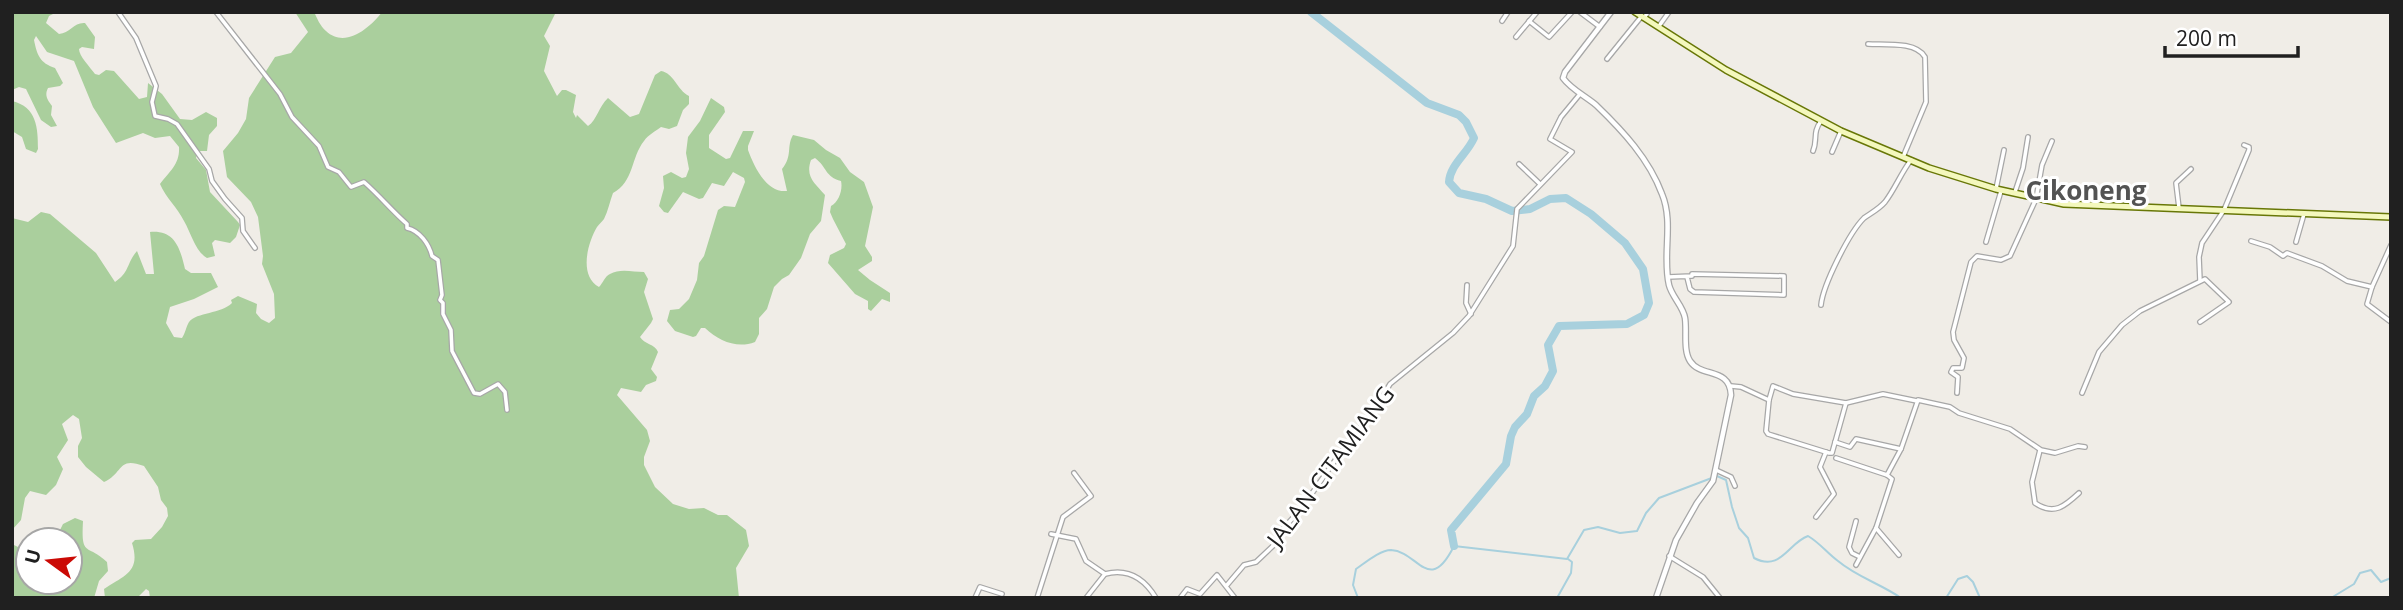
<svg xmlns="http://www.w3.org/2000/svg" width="2403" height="610" font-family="'Open Sans',sans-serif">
<rect width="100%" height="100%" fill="#f0ede7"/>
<!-- forest -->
<g fill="#aacf9d">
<path d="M12,12H57L49,16L46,23L59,34C70,33 74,22 85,23L95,37L94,49L82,47L79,49C79,56 90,67 95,74L99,75L106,70L114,71L139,99L147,97L148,83L162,94L180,119L192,120L206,112L217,118V126L209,135L207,151H198L196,158L206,170L210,192L238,222L240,225L236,237L230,243L215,240L212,243L215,256L207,258C195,251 191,233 184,221C177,207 166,198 160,184C170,171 180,164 179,147L170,136L155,138L143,133L116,143L93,107L74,61L47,52L36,36L34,40C37,55 40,63 55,68L63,83L60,86L48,88C44,96 48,100 52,106L51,115L57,126L51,127L41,120L26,89L19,87L12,90Z"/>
<path d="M295,12H314C317,18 320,26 326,31C345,49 370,28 382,12H556L544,36L550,46L544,71L557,96L562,90H566L576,95L573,112L576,118L577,115L588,126C597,120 599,106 608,98L630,117L639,114L655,75L661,71C674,73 677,90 689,96V104L683,110L677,126L669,129L661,127C656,131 648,135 644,141C631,157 634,182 613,193C610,201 608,211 604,219C602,222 599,224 597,227C587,244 579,276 599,287C603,283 605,276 610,274C620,268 633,272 644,272L648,279L644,292L653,319L651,323L640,337C644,344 655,344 658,352L651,369L657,377L656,381L646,385L641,392L621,388L617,395L647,430L650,441L644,457V465L655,487L673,504L689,509L704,508L718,515H727L746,530L749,546L736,568L739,598H150L149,591L146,589L137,598H105L104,589C125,575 141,572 132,543L135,540L151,539L162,527L168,516L167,508L161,500L158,487L144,466C117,456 124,473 104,482L86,467L78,457V446L82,438L79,419L73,415L62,424L68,440L57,457L63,469L56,485L46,495L30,491L25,498L21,520L12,530V218L28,222L41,212L50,214L96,253L115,282C130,272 126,264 137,251L146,274H154L150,232C175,230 180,248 185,269L191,273H211L218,287L194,299L170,307L166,323L174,337L182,338C185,334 186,327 189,322C197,312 221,314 232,303L231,300L238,296L257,304L256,313L261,319L269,323L275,318L274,294L262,264L263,256L258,217L251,202L227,177L223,151L238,133L246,119L249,98L275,57L291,53L308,32Z"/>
<path d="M711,98L724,107L725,112L709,135V148L726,159L730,158L743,131H754L748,146V150C754,166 766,193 787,191L782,169C793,155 786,147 793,135L814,140L826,150L840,158L850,172L864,182L873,207L865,246L872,257V261L858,270L870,280L890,293V302L882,299L871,311L868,309V301L855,294L828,263L830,255L844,248L846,244L833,219L830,212L831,206C839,202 843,189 841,181C825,177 827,167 815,158L811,160C805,177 815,183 825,195L821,221L810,234L801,258L789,275L782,279L774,287L767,309L759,318V334L755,342C737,349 719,341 705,328H701L696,336L693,337L675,331L667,321L670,310L679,309L689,299L697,280L699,263L704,256L718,210L724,206L735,207L745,182L744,178L733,172L724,186L712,183L703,198L699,199L683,192L668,213L664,212L659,206L664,188L663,176L671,172L682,178L686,177L689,169L686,153L688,137L700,121Z"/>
<path d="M12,101C37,107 38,128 38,149L36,153L26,149L22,137L12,131Z"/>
<path d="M75,518L83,521C81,558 87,543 107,562L108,571L99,581L94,598H12V544L28,552V582H70V540H64V534L60,530L63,524Z"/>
</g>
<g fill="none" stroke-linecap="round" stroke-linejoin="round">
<!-- stream -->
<g stroke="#a8d0dd" stroke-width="2">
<path d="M1358,598L1353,585L1356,569C1365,563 1380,550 1391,550C1418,551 1429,596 1454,546L1567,559L1584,530L1598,527L1620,533L1637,531L1646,513L1659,498L1717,476L1726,480L1732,507L1739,528L1748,538L1754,558C1781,572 1788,543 1808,536C1820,543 1827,553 1838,561C1857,577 1881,584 1901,598"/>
<path d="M1557,598L1571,573L1572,562L1568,559"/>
<path d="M1946,598L1958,579L1967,576L1973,582L1980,598"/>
<path d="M2331,598L2354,584L2360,573L2371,570L2381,582L2391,578"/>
</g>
<!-- river -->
<path stroke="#a8d0dd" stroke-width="8" d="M1311,12L1427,103L1459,115L1466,122L1474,138C1467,154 1450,165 1449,182L1459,193L1486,199L1512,211L1530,209L1550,199L1566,198L1591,214L1625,243L1643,269L1649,303L1644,315L1627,324L1559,326L1548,345L1553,371L1545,386L1534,396L1527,414L1515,427L1511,436L1506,464L1451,530L1454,546"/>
<defs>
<g id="minor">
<path d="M118,12L136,38L156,86L152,102L155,116L168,119L177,124L209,169L212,181L225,199L242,218L243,231L255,248"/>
<path d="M216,12L280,94L292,117L319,146L328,167L339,172L351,187L364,182C380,196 392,211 407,224V228C420,231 429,244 432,256L438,260L442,295L440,300L443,303V314L451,330L452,351L474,393L480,394L498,384L505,392L507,410"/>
<path d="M1580,12L1600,27"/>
<path d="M1644,18L1648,12"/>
<path d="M1502,21L1508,12"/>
<path d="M1529,21L1549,37L1572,12"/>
<path d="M1659,26L1669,12"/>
<path d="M1516,37L1537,12"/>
<path d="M1868,44C1884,45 1916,41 1925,57L1926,102L1903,157"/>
<path d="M1607,59L1641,17"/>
<path d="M1813,151C1818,139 1812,133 1821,121"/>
<path d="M1832,152L1841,131"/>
<path d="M1519,164L1540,184"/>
<path d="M1996,189L2004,150"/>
<path d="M2015,192L2023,168L2028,137"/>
<path d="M2179,208L2176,183L2191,169"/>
<path d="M2251,241L2270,247L2283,256L2287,253L2322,266L2347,281L2372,287L2391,245"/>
<path d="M1986,242L2001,191"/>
<path d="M2296,242L2304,214"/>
<path d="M1668,277L1692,276V274L1784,276V295L1694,292L1690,289L1687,277"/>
<path d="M2200,281L2199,257L2202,243L2224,210L2249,150V147L2244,145"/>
<path d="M1467,285L1466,303L1471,314"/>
<path d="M2372,287L2367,304L2391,322"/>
<path d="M1821,305C1823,285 1849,233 1864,218C1871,213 1879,209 1885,202C1895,189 1901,173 1911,160"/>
<path d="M1731,386L1741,387L1769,400L1766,431L1768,434L1829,453H1832L1846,403"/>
<path d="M1957,393L1958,377L1951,372L1953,368H1962L1964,358L1954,340L1953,332L1971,262L1977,256L2001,260L2010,256L2036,199L2042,165L2052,141"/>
<path d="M2082,393L2099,352L2122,325L2140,311L2205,279L2229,302L2200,322"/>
<path d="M1769,400L1773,386L1793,394L1846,403L1883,394L1917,401"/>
<path d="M1835,442L1850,447L1856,439L1901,449L1918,400L1950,407L1959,413L2010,429L2041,450L2055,453L2078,446L2085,447"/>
<path d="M2040,450L2032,482L2035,503C2054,516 2065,506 2079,493"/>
<path d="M1836,458L1887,475L1901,449"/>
<path d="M1716,470L1731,477L1735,486"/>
<path d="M1887,475L1892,479L1876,528L1899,555"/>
<path d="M1816,517L1834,494L1820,467L1826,452"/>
<path d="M1856,521L1849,547L1852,553L1860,557"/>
<path d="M1051,534L1076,539L1086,561L1105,574L1086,598"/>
<path d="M1669,556L1703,577L1720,598"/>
<path d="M1856,565L1876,528"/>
<path d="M1105,574C1128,568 1144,578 1156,598"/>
<path d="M1227,585L1244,565L1256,562L1276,543L1281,531L1301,509L1341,452L1375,410L1390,384L1453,333L1469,316L1513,246L1517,209L1572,152L1550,139L1561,117L1580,94"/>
<path d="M975,598L980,587L1002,594"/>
<path d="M1037,598L1063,517L1091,496L1074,473"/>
<path d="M1180,598L1187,589L1200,594L1217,575L1235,598"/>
</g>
<path id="tertiary" d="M1611,12L1565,72L1563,78C1571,89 1585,96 1596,105C1623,131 1649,159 1662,194C1674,223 1662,255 1669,285C1672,297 1683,306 1685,318C1687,331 1683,350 1690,361C1701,378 1730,367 1731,395L1713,481L1697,503L1676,540L1656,598"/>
<path id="secondary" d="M1635,12L1726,70L1841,131L1929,168L1996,189L2064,204L2391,217"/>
</defs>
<!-- minor casing -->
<use href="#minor" stroke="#a7a7a7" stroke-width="6"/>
<!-- tertiary casing -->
<use href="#tertiary" stroke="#a7a7a7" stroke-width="7"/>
<!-- secondary casing -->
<use href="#secondary" stroke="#687707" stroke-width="8"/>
<!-- minor -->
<use href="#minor" stroke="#fff" stroke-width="3.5"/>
<!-- tertiary -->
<use href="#tertiary" stroke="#fff" stroke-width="4.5"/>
<!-- secondary -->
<use href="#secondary" stroke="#f4f8bd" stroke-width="5"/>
</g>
<g text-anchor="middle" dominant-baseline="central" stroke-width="6" stroke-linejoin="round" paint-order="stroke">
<!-- street labels -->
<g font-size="23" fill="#202020" stroke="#fff">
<text transform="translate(1330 466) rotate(-53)">JALAN CITAMIANG</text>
</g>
<!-- quarter labels -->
<g font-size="26" font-weight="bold" fill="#535353" stroke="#fff">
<text x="2086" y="190">Cikoneng</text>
</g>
</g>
<!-- border -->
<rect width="2403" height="610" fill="none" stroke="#202020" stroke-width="28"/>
<!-- north arrow -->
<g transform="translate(49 561) rotate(285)"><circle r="33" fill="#ffffff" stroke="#a6a6a6" stroke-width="2"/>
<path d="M0-5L12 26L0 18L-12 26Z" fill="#cb0a05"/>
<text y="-10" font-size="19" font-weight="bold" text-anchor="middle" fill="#202020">U</text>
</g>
<!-- scale -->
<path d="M2165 46v10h133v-10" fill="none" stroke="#202020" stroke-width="3.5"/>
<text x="2176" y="46" font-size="21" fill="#202020" stroke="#ffffff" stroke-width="5" paint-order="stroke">200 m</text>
</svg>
